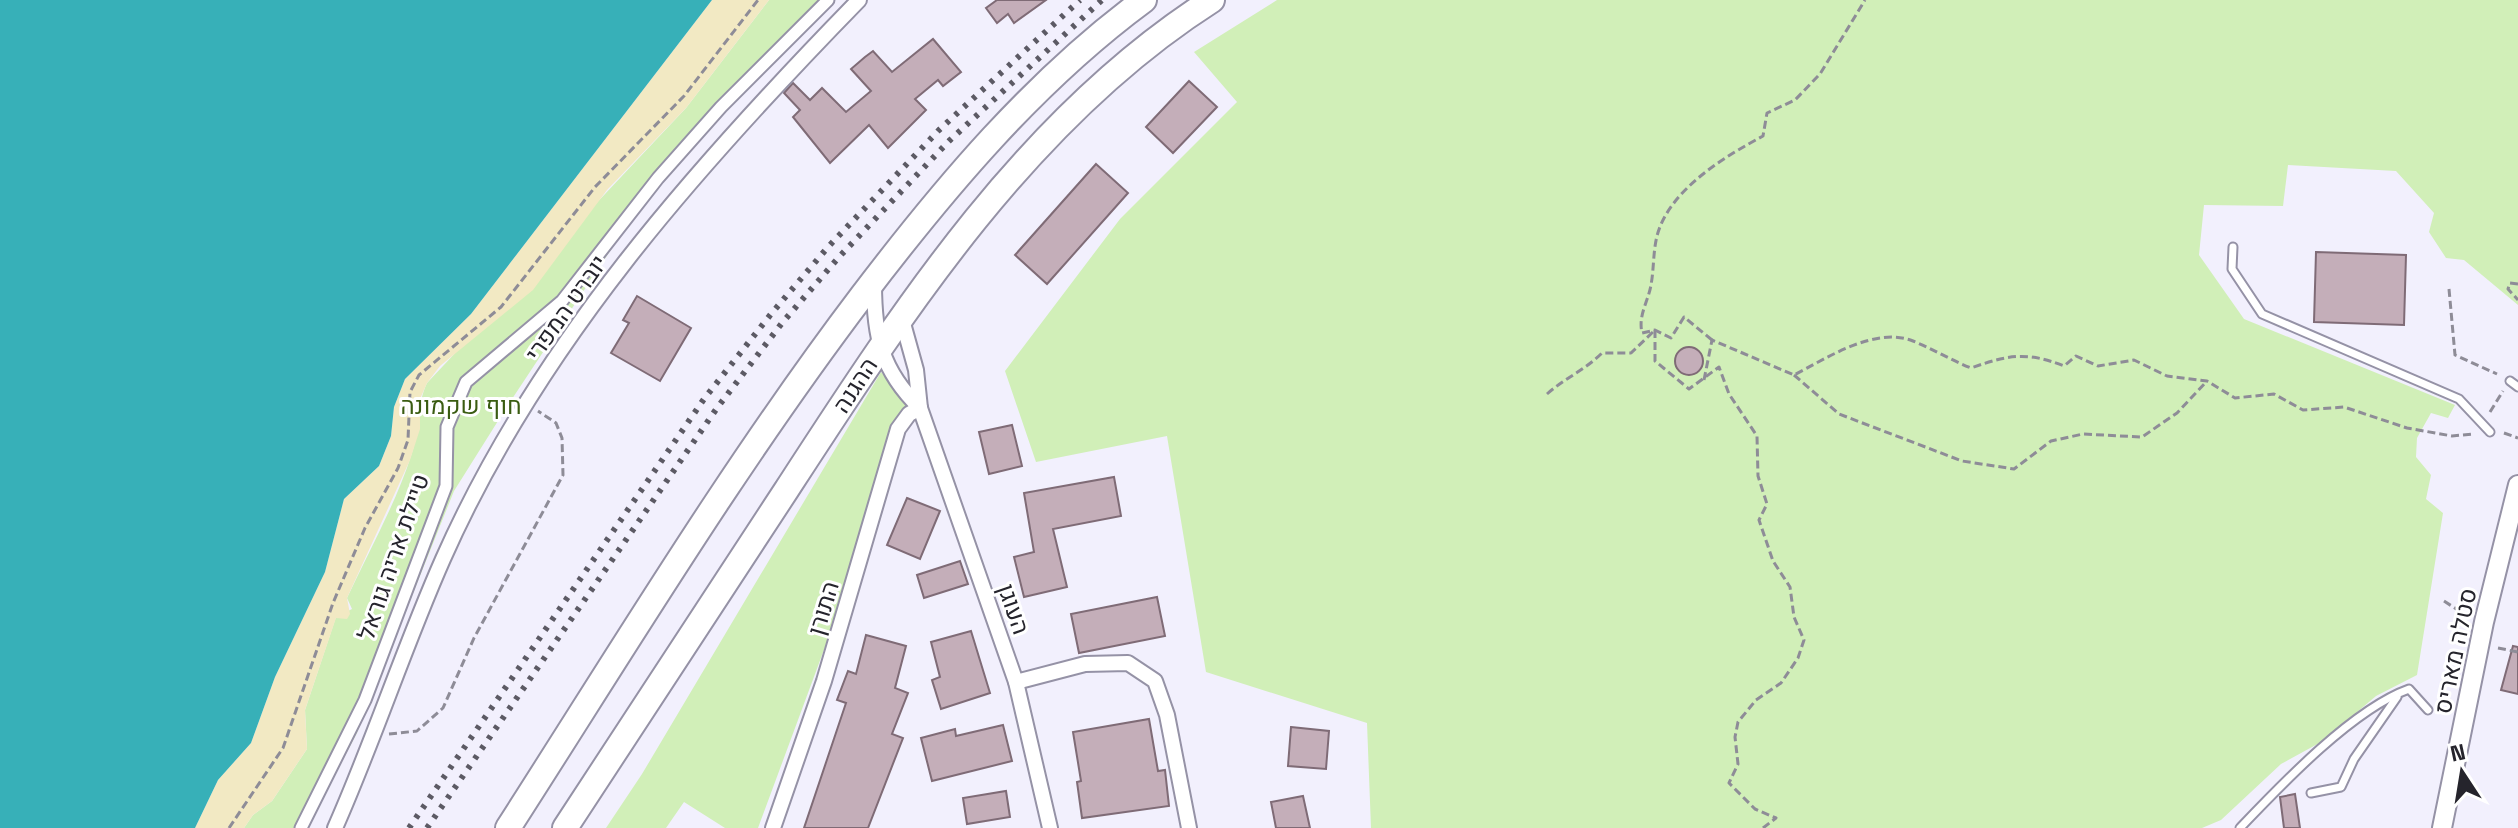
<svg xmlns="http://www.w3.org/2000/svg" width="2518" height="828" font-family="'Space Grotesk',Heebo,sans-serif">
<rect width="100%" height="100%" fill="#f2f0fd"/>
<!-- green -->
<g fill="#d1efb8">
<path d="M769,0H834L757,77L675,166L614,245L508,405L454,491L357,733L307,828H244L253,815L272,801L307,749L305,710L336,617L352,609L347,598C369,551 395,505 411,456C420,431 416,406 427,383L686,108Z"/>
<path d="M1277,0H2518V305L2464,260L2446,258L2429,232L2434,213L2396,171L2288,165L2283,206L2204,205L2199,255L2244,319L2455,405L2448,418L2431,413L2417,438L2416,457L2431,475L2426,499L2443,513L2417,675L2376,696L2323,741L2281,764L2221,820L2202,828H1371L1367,723L1206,672L1167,436L1036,462L1005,371L1120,219L1237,102L1194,52Z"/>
<path d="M881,372L912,407L896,418L835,620L758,828H725L684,802L666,828H606L642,774Z"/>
</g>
<!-- sand -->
<path fill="#f2e9c3" d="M712,0H769L686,108L607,190L533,290L440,366L427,383L420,399V429L410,460L347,598L350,614L347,619L336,618L305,710L307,749L272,801L253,815L244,828H195L218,780L251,743L275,677L325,572L344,499L379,466L391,436L394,407L405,379L471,314Z"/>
<!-- water -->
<path fill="#37b0b8" d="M0,0H712L471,314L405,379L394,407L391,436L379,466L344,499L325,572L275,677L251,743L218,780L195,828H0Z"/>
<!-- building -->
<g fill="#c4aeb9" stroke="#7f6b76" stroke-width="2">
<path d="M997,0H1046L1014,23L1008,14L997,23L986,8Z"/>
<path d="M933,39L961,72L943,86L938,80L915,99L926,110L888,148L869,125L830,163L793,117L800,110L784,93L793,83L810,100L822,88L846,112L871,91L851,69L865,57L873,51L892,72Z"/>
<path d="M1189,81L1217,107L1173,153L1146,127Z"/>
<path d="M1096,164L1128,193L1047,284L1015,255Z"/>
<path d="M2316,252L2406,255L2404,325L2314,322Z"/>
<path d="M637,296L691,328L660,381L611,353L629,323L623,320Z"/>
<circle cx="1689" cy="361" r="14"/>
<path d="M1012,425L1022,466L989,474L979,432Z"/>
<path d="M1114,477L1121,516L1053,529L1067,587L1024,597L1014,557L1034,552L1024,493Z"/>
<path d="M907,498L940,511L920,559L887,545Z"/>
<path d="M960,561L968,584L924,598L917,575Z"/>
<path d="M1157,597L1165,636L1079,653L1071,614Z"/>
<path d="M971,631L990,693L941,709L932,680L940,677L931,642Z"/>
<path d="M866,635L906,646L895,688L908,693L892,734L903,738L868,828H804L846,703L837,700L848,671L856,674Z"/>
<path d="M2513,646L2518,647V694L2501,690Z"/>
<path d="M1149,719L1158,771L1165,770L1169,806L1082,818L1077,782L1081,781L1073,732Z"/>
<path d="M1003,725L1012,761L932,781L921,738L955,729L956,736Z"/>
<path d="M1291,727L1329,731L1326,769L1288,766Z"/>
<path d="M1006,791L1010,817L967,824L963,798Z"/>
<path d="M2295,794L2300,828H2284L2280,797Z"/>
<path d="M1303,796L1310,828H1276L1271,802Z"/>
</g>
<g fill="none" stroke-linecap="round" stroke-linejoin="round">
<defs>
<g id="service">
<path d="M2233,247L2232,269L2262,314L2459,399L2490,432"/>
<path d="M2510,381L2518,387"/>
<path d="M2311,793L2341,787L2354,759L2397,697"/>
<path d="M2240,828C2281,785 2353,709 2409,689L2428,710"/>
</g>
<path id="pedestrian" d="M301,828L365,700L446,486L447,427L466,382L562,301L658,178L721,107L828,0"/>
<g id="minor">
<path d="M874,283C874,336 881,370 920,408"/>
<path d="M901,316L916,370L920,408L1016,682L1050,828"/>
<path d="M1016,682L1085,664L1128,663L1155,681L1167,715L1189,828"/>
<path d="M335,828C374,740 404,647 443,559C538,344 697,166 859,0"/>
<path d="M773,828L824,681L898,429L909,414L920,408"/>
</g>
<path id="tertiary" d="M2442,828L2484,622L2518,485"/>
<g id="trunk">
<path d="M508,828C623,649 733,466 862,296C945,187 1034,81 1144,0"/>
<path d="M565,828C639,715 713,602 787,489C904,309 1028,117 1212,0"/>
</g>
</defs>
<!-- service casing -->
<use href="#service" stroke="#9592a6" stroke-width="11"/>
<!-- pedestrian casing -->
<use href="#pedestrian" stroke="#9592a6" stroke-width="15"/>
<!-- minor casing -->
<use href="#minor" stroke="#9592a6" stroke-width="18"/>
<!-- tertiary casing -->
<use href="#tertiary" stroke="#9592a6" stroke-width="22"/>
<!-- trunk casing -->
<use href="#trunk" stroke="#9592a6" stroke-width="28"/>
<!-- path -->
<g stroke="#8e8c97" stroke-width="3" stroke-dasharray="8 4" stroke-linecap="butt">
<path d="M2518,284L2510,283L2508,289L2518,300"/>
<path d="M2449,289L2455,355L2497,374"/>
<path d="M1655,330V361L1689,389L1719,367L1729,394L1757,436L1758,476L1767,504L1759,520L1773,561L1790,587L1794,617L1804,640L1798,658L1781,683L1756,700L1738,722L1735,737L1738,764L1729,783L1755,809L1776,818L1763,828"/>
<path d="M1712,340L1684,317L1671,338L1655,330L1642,333C1638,315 1648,302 1651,285C1654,269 1653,252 1657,236C1669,190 1724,157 1763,136L1767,113L1795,100L1820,74L1865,0"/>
<path d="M1794,375L1839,414L1962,461L2014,469L2051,441L2083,434L2142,437L2177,413L2207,381"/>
<path d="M1704,380L1712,340L1794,375C1827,358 1875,326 1913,341C1933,349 1951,360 1971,368C2008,355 2026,351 2064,366L2076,356L2098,366L2134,360L2167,376L2207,381L2235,398L2274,394L2303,410L2344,407L2407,428L2452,436L2474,434"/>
<path d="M1547,394C1565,378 1585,370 1602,353H1631L1655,330"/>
<path d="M2490,412L2503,391"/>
<path d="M2504,433L2518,438"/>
<path d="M2444,601L2467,616"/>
<path d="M2498,648L2518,652"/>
<path d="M389,734L417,731L443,708L474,638L563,475L562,438L556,423L538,411"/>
<path d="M229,828L283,748L333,603L365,528L398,468L408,440L410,392L419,375L501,307L595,187L684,96L758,0"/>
</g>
<!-- service -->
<use href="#service" stroke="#fff" stroke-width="7"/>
<!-- pedestrian -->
<use href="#pedestrian" stroke="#fff" stroke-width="11"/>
<!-- minor -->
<use href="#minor" stroke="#fff" stroke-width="14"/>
<!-- tertiary -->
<use href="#tertiary" stroke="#fff" stroke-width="18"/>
<!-- trunk -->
<use href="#trunk" stroke="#fff" stroke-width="24"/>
<!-- rail -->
<g stroke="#5c5a64" stroke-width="6" stroke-dasharray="4 8" stroke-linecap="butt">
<path d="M409,828L704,399L771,314L828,247L939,130L1080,0"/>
<path d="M427,828L717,408L782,323L839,257L949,141L1102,0"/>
</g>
</g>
<g text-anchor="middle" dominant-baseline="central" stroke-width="6" stroke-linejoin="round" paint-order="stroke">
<!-- street labels -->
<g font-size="24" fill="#25242c" stroke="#fff">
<text transform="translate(566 308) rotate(-55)">יוברט המפרי</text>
<text transform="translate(855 385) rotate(-57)">ההגנה</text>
<text transform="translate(393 557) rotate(-71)">טיילת אריה גוראל</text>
<text transform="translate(823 608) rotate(-73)">התורן</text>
<text transform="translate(1014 609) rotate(71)">העוגן</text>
<text transform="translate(2455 651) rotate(-78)">סטלה מאריס</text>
</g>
<!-- park labels -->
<g font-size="24" fill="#3a5c11" stroke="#fff">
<text x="461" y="405">חוף שקמונה</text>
</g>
</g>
<!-- north arrow -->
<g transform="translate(2462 772) rotate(348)" stroke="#ffffff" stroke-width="6" paint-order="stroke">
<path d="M0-6L14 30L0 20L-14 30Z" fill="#25242c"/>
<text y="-12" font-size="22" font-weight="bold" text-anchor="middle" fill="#25242c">N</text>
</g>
</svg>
